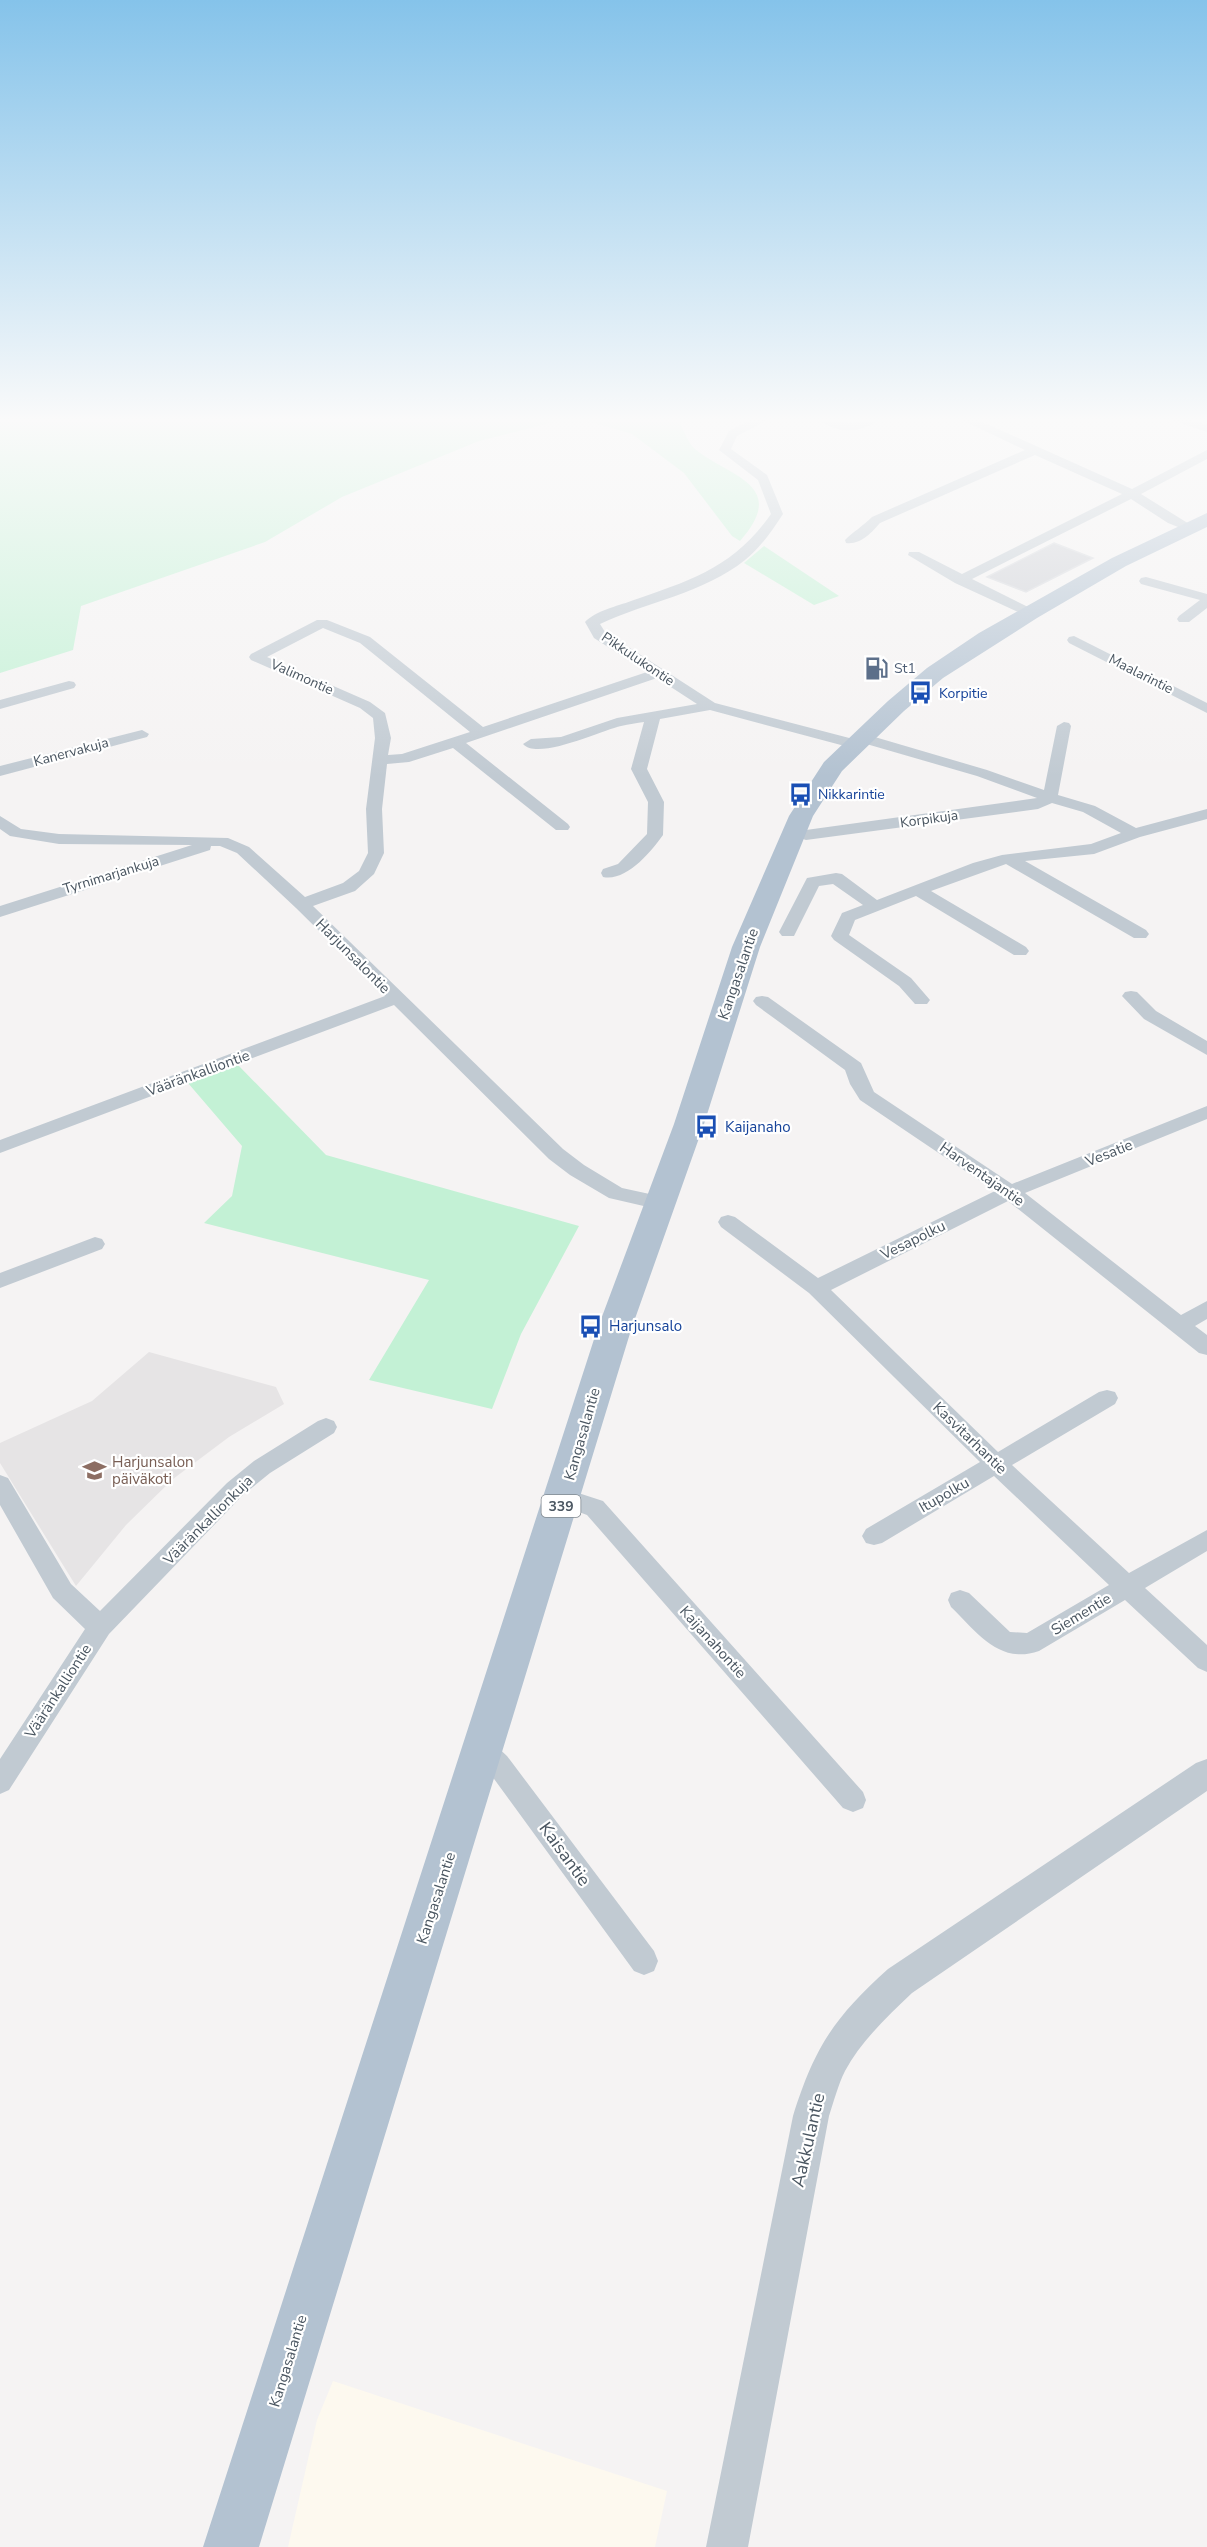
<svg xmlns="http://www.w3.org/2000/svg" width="1207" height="2547" font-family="'Nunito Sans',sans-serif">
<rect width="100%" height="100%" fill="#f5f3f3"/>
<!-- commercial -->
<path fill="#fdf9ef" d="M333,2381L667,2491L655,2547H288L317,2420Z"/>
<!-- education -->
<path fill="#e6e4e5" d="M149,1352L276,1387L284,1404L229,1437L173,1479L126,1525L76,1586L0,1463V1443L92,1401Z"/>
<!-- green -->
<g fill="#c3f1d5">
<path d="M0,420H562L479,441L342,497L265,542L81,606L73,650L0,673Z"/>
<path d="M585,420H679C683,429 688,443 695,449C729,477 790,484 740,541L732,536L684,473L632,434Z"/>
<path d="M764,546L839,596L814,605L744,563Z"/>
<path d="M238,1065L326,1155L579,1226L521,1334L492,1409L369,1380L429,1280L204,1223L232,1196L242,1146L188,1083Z"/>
</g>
<!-- building -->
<path fill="#cdcfd5" stroke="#d7d9de" stroke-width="1.5" d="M1054,543L1093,558L1026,592L987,577Z"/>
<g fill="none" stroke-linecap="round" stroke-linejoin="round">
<!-- minor -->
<g fill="#c1cad2" fill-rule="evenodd">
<path d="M750,420H768L737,436L731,449L767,475L783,514C772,531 761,547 745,560C704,593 647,602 600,624L605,632L715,703L857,740L858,735H868L987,770L1044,790L1057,726L1064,722L1069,723L1071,726L1058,795L1095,806L1136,828L1207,809V819L1140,837L1094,854L1025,861L1146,930L1149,934L1146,938H1134L1006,864L931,891L1026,947L1029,951L1026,955H1014L916,896L855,920L849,935L911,978L930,1000L927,1004H915L899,986L834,940L831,936L842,913L863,905L833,884L819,886L794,936H782L779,932L807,878L836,873L842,874L877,900L973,863L1002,855L1091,844L1121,833L1083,812L1052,803L1038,809L806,840L800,838L798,835L800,832L806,830L1037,798L977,776L863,743L861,747L856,749L710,710L660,719L647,769L664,802L663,835C651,852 626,882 603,877L601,873L603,869L618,864L647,834L648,802L631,769L644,722C637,723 629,724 621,726C602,730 538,761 523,744L531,739L561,737L617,718L697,704L657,678L466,743L568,824L570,827L568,830H556L453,748L409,762L387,764L382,809L384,853L374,874L355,891L313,906L563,1149L584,1165L622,1188L668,1198L671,1203L668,1208L661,1210L609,1198L570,1175L549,1159L394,1005L0,1153V1140L385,996L296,908L237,853L220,846H211L210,850L0,917V906L192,845L59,844L10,836L0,829V816L21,829L59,834L228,838L249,847L305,897L343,883L359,871L368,853L366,809L375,738L373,718L360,708L251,660L249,657L251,654L317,620H327L370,637L483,727L647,672L594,638L585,622C595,611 618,606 631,601C691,580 733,568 771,514L758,480L719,450L729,431ZM323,628L360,643L470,732L402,754L388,755L391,738L385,713L370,702L267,657Z"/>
<path d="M820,420L849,423L879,420C863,433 835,434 820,420Z"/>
<path d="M962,420H978L1132,489L1207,450V459L1141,494L1194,527L1188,531L1168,523L1131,499L972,579L1034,610L1036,613L1034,616L1029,617L955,583L908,555L909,552H919L962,574L1122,494L1035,455L880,523C872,532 861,545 846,543L845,540C853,532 863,526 872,517L1025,450Z"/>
<path d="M1172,420H1191L1207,425V432Z"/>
<path d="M1146,577L1207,594V608L1189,622H1179L1177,619L1179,616L1200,600L1141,584L1139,581L1141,578Z"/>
<path d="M1074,636L1207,703V713L1069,643L1067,640L1069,637Z"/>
<path d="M69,681L74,682L76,685L74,688L0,709V700Z"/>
<path d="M142,730L149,734L147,737L0,776V766Z"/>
<path d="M1131,991L1137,992L1156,1011L1207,1041V1055L1144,1019L1122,996L1125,992Z"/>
<path d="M762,996L768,997L861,1063L874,1092L1012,1184L1207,1106V1119L1025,1193L1181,1315L1207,1301V1319L1195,1326L1207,1335V1355L1199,1353L1008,1201L831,1290L998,1452L1099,1392L1107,1390L1115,1392L1118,1398L1115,1404L1012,1465L1129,1573L1207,1530V1551L1145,1588L1207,1645V1672L1198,1668L1125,1600L1039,1651C999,1665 977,1632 951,1607L948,1600L951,1593L960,1590L969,1593L1010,1632L1027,1633L1109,1585L994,1476L882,1543L874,1545L866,1543L862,1536L866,1529L980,1462L809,1293L721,1227L718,1222L721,1217L728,1215L735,1217L818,1278L995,1191L860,1100L850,1084L845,1070L756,1005L753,1001L756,997Z"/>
<path d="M95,1237L102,1239L105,1244L102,1249L0,1288V1273Z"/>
<path d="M326,1418L334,1421L337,1427L334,1433L270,1473L243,1495L109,1634L9,1790L0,1794V1759L85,1629L53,1598L0,1505V1475L8,1478L71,1584L100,1611L227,1483L254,1461L318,1421Z"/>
<path d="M563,1488L603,1501L863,1792L866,1800L863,1808L853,1812L843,1808L587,1515L555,1503L551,1497L555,1491Z"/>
<path d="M483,1739L492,1742L507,1756L654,1951L658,1961L654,1971L644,1975L634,1971L489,1772L474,1758L470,1750L474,1742Z"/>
</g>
<!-- tertiary -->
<path fill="#c1cad2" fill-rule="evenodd" d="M1207,1759V1791L912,1993C888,2016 861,2041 845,2071C838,2085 834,2101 829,2116L748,2547H706L793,2116C815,2046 834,2018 888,1969L1196,1763Z"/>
<!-- primary -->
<path fill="#b3c2d1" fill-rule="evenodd" d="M1207,513V527L1126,566L1037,618L943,678L904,711L842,771L813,816L760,947L704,1124L631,1330L259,2547H203L597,1330L674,1124L732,947L789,816L824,762L888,701L927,668L979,633L1112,558Z"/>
</g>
<!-- sky -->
<linearGradient id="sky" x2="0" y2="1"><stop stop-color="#85c3ea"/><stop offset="0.54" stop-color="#fafafa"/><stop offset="1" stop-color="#fafafa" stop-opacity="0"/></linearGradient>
<rect width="1207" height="777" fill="url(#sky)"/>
<!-- icons -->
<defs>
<symbol id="fuel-bare" viewBox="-9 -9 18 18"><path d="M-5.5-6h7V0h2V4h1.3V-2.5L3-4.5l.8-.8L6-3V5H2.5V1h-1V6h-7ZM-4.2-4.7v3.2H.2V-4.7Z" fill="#5c6f8a" stroke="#fff" stroke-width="2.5" paint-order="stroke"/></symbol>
<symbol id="bus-bare" viewBox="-9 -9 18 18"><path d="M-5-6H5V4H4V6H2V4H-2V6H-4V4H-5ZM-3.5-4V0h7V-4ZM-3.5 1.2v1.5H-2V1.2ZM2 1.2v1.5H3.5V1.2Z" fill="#1a4fb4" stroke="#fff" stroke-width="2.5" paint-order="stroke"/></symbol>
<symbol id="school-bare" viewBox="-9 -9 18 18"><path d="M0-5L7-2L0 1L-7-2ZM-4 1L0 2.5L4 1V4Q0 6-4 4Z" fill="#8d6e63" stroke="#fff" stroke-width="2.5" paint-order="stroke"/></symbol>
</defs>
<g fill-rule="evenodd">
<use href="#fuel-bare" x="860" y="652" width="33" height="33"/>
<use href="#bus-bare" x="904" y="676" width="33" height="33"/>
<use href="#bus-bare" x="784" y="778" width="33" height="33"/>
<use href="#bus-bare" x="690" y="1110" width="33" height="33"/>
<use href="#bus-bare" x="574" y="1310" width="33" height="33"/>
<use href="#school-bare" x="78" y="1454" width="33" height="33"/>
</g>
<g text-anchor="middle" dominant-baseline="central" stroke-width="4.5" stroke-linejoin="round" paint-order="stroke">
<!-- far-street labels -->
<g font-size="14" fill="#4a5661" stroke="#fff">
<text transform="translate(638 659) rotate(34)">Pikkulukontie</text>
<text transform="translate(1141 674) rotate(27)">Maalarintie</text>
<text transform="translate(302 677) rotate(24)">Valimontie</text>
<text transform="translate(71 752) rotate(-15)">Kanervakuja</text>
<text transform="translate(929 819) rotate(-8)">Korpikuja</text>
<text transform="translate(111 875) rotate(-17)">Tyrnimarjankuja</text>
</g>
<!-- far-service labels -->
<g font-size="14" fill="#4e5e75" stroke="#fff" text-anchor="start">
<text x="894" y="668">St1</text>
</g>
<!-- far-transit labels -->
<g font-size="14" fill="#164399" stroke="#fff" text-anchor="start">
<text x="939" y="693">Korpitie</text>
<text x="818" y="794">Nikkarintie</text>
</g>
<!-- shield labels -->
<rect fill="#fff" stroke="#808990" stroke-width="1.5" x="541.5" y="1495" width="39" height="22" rx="4.5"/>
<g font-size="14" font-weight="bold" fill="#4a5661">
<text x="561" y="1506">339</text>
</g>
<!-- street labels -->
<g font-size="15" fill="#4a5661" stroke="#fff">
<text transform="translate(353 956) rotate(45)">Harjunsalontie</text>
<text transform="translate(738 974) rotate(-71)">Kangasalantie</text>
<text transform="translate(198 1073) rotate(-20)">Vääränkalliontie</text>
<text transform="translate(1109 1153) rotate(-22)">Vesatie</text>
<text transform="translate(982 1174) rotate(35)">Harventajantie</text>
<text transform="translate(913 1240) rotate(-26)">Vesapolku</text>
<text transform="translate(582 1434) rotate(-74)">Kangasalantie</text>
<text transform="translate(970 1438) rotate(44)">Kasvitarhantie</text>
<text transform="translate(944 1495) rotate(-30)">Itupolku</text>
<text transform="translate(208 1520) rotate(-45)">Vääränkallionkuja</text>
<text transform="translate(1081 1614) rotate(-31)">Siementie</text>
<text transform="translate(713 1642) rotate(48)">Kaijanahontie</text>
<text transform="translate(58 1691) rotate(-57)">Vääränkalliontie</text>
<text transform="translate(436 1898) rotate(-72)">Kangasalantie</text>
<text transform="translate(288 2361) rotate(-73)">Kangasalantie</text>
</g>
<!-- transit labels -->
<g font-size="15" fill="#164399" stroke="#fff" text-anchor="start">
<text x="725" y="1127">Kaijanaho</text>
<text x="609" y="1326">Harjunsalo</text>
</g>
<!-- education labels -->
<g font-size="15" fill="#785e54" stroke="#fff" text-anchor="start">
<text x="112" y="1462">Harjunsalon<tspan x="112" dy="17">päiväkoti</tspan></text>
</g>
<!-- near-street labels -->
<g font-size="18" fill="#4a5661" stroke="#fff">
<text transform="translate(565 1854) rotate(54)">Kaisantie</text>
<text transform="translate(808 2140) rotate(-77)">Aakkulantie</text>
</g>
</g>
</svg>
